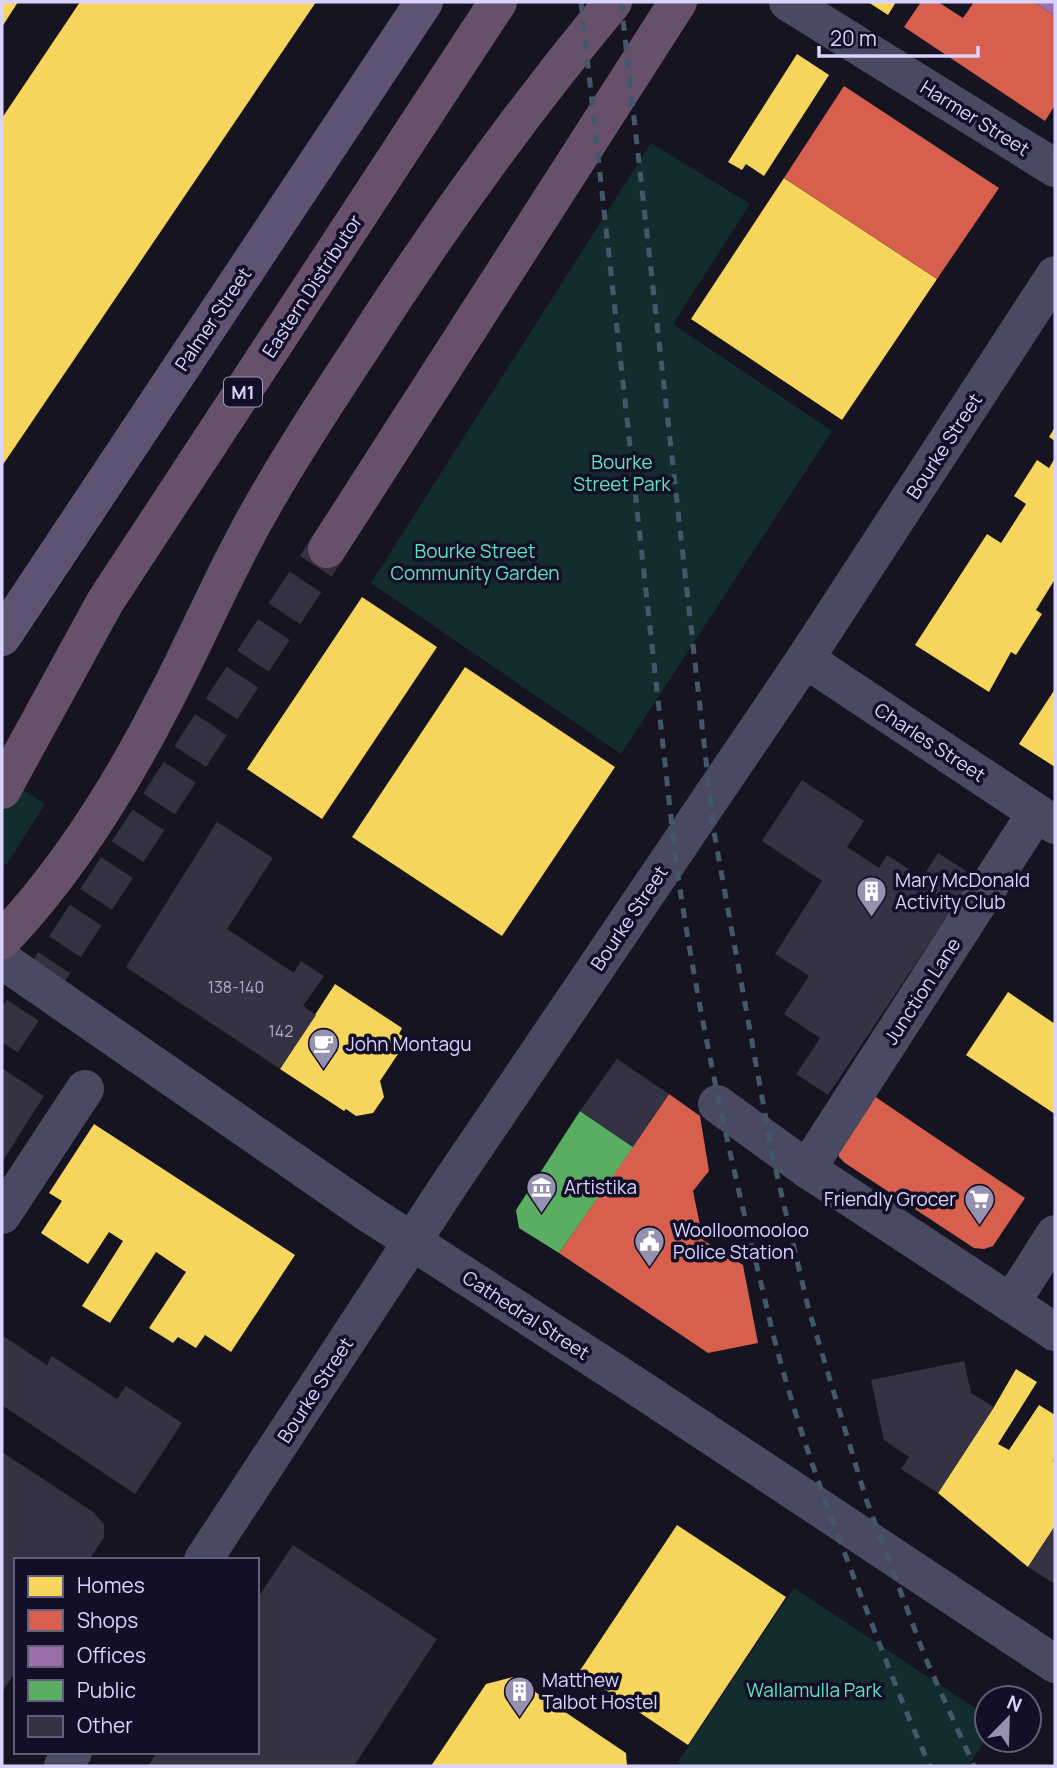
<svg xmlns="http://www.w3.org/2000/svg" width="1057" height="1768" font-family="Manrope,sans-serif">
<rect width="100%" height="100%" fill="#161421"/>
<!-- green -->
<g fill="#132c2d">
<path d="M651,143L750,204L673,324L832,431L621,754L371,583Z"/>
<path d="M2,777L45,804L7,864L2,866Z"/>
<path d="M794,1588L987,1716V1738L968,1766H685L678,1762Z"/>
</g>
<!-- homes -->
<g fill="#f6d55c">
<path d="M2,2H18L2,27Z"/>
<path d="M80,2H316L2,466V118Z"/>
<path d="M868,2H896L888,15Z"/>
<path d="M797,54L829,75L764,176L746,164L742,170L728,162Z"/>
<path d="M784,178L937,279L842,420L691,319Z"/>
<path d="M1055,427V441L1049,437Z"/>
<path d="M1055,458V579L1036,610L1042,614L1016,655L1011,652L989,692L915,645L987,534L1001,543L1026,504L1014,496L1037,460L1049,468Z"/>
<path d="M362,597L437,647L322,819L247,769Z"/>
<path d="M465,667L615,767L502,936L352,837Z"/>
<path d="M1055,689V767L1019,744Z"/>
<path d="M335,984L402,1028L399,1034L408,1039L380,1081L384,1097L373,1113L356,1116L346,1109L344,1111L280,1069Z"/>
<path d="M1008,992L1055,1024V1114L966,1055Z"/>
<path d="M94,1124L295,1255L231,1352L205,1335L196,1348L178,1337L173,1343L149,1328L186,1272L156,1252L110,1323L82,1306L123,1241L109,1232L88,1264L41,1233L62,1201L49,1193Z"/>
<path d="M1016,1369L1037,1382L998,1444L1009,1450L1039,1405L1055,1415V1457L1053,1461L1055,1462V1526L1028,1567L938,1493L994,1407Z"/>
<path d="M677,1525L786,1597L688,1745L579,1672Z"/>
<path d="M513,1677L626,1753L627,1766H431L486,1684Z"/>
</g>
<!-- shops -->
<g fill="#d6604d">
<path d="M921,2H938L963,18L974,2H1034L1055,16V105L1045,121L904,27Z"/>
<path d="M844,86L999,188L937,279L784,178Z"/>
<path d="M669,1094L700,1116L709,1171L693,1191L703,1240L743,1265L758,1343L708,1353L559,1253Z"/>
<path d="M871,1094L1025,1198L993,1246L984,1249L974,1248L845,1163L839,1157L837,1149Z"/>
</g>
<!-- offices -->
<path fill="#9970ab" d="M1034,2H1055V16Z"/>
<!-- public -->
<path fill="#5aae61" d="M580,1111L633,1147L559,1253L519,1228L516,1210Z"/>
<!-- building -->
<g fill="#343243">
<path d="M802,780L864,821L847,847L879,868L887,855L922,878L938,853L974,876L828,1095L796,1074L820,1038L784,1014L809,976L775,954L822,881L762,841Z"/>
<path d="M217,822L273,858L227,929L294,973L301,961L324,976L303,1006L316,1015L280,1069L126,967Z"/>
<path d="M617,1059L669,1094L633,1147L580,1111Z"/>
<path d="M2,1068L44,1096L2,1162Z"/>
<path d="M2,1335L47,1365L52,1356L117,1399L126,1386L182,1423L135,1494L2,1405Z"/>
<path d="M964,1361L971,1393L994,1407L938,1493L901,1469L909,1457L884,1440L871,1380Z"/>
<path d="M2,1452L93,1512L104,1524V1537L89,1560H16V1671L2,1692Z"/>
<path d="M1055,1526V1584L1028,1567Z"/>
<path d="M293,1545L437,1639L354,1766H148L157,1752H257V1599Z"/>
</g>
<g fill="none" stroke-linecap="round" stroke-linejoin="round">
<!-- highway-tunnel -->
<path stroke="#333142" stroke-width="38" stroke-dasharray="38 19" stroke-linecap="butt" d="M2,1042L327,549"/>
<!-- minor -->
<g stroke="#4a4962" stroke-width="38">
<path d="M788,2L1055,168"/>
<path d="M805,659L1055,825"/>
<path d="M2,960L365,1211L642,1390L1055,1664"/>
<path d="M717,1104L807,1169L1036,813"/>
<path d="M807,1169L1055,1332"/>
<path d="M2,1215L85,1089"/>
<path d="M1011,1303L1055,1234"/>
<path d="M203,1560L451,1182L805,659L1055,275"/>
<path d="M63,1766L73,1752"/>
</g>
<!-- major -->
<path stroke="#5e5373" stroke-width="38" d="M2,637L424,2"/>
<!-- highway -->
<g stroke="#67516a" stroke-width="38">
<path d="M327,549L678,2"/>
<path d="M2,790L105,602L498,2"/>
<path d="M2,940C66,873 121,785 163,703C195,643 221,580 254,521C286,463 322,408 358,353C436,231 521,113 613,2"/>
</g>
<!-- rail -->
<g stroke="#43596b" stroke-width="5" stroke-dasharray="10 9" stroke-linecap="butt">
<path d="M581,2L676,863C696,999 724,1133 757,1267C765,1298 771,1329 780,1360C804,1448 837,1534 870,1619C889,1669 908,1718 930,1766"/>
<path d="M621,2L714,832L773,1158L808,1307L866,1499L925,1657L974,1766"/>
</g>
</g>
<!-- icons -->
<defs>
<symbol id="building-pin" viewBox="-11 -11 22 30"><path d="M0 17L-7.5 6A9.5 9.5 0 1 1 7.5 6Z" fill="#9591b1" stroke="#130f26"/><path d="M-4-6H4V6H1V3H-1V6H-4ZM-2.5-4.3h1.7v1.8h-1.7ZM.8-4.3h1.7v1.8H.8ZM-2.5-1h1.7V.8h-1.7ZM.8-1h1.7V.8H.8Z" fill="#fff"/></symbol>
<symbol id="cafe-pin" viewBox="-11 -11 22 30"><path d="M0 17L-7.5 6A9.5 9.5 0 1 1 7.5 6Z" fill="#9591b1" stroke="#130f26"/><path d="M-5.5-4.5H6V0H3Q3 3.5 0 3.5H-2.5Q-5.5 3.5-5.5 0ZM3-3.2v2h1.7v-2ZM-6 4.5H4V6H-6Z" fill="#fff"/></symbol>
<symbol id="museum-pin" viewBox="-11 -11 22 30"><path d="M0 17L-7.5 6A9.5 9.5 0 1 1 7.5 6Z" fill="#9591b1" stroke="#130f26"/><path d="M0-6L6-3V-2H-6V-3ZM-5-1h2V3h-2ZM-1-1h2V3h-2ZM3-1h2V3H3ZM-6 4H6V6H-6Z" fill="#fff"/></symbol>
<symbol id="supermarket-pin" viewBox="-11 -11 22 30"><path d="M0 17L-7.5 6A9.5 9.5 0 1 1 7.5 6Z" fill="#9591b1" stroke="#130f26"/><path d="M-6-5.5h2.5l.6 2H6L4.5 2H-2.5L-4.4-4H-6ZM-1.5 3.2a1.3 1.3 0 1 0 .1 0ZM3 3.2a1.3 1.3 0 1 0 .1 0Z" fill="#fff"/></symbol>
<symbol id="civic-pin" viewBox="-11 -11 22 30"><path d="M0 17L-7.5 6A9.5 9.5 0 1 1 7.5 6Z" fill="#9591b1" stroke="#130f26"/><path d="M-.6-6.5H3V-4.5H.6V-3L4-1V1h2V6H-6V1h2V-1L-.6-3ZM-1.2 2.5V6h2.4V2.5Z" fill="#fff"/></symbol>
</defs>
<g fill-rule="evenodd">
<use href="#building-pin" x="854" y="874" width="35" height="47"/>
<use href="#cafe-pin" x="306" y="1026" width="35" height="47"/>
<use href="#museum-pin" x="524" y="1170" width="35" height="47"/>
<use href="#supermarket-pin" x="962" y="1182" width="35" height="47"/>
<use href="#civic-pin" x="632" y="1224" width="35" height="47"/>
<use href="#building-pin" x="502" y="1674" width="35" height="47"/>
</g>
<g text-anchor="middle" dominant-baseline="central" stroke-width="7" stroke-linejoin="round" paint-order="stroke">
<!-- number labels -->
<g font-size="16" fill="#b0acd0">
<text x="236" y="987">138-140</text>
<text x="281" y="1031">142</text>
</g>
<!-- shield labels -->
<rect fill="#130f26" stroke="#9e99be" stroke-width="2" x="224" y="377.5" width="38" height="29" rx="5"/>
<g font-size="18" font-weight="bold" fill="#d9d4ff">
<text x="243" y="392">M1</text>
</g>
<!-- street labels -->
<g font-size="19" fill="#d9d4ff" stroke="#130f26">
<text transform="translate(975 118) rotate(32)">Harmer Street</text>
<text transform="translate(312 286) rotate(-57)">Eastern Distributor</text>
<text transform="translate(213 319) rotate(-56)">Palmer Street</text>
<text transform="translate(944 446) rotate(-57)">Bourke Street</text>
<text transform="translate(930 742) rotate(33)">Charles Street</text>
<text transform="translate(629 918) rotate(-56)">Bourke Street</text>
<text transform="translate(922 991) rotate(-57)">Junction Lane</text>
<text transform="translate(526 1315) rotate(33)">Cathedral Street</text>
<text transform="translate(315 1390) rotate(-57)">Bourke Street</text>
</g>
<!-- park labels -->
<g font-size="19" fill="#5fe0c0" stroke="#130f26">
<text x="622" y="462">Bourke<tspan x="622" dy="22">Street Park</tspan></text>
<text x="475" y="551">Bourke Street<tspan x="475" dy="22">Community Garden</tspan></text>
<text x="814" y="1690">Wallamulla Park</text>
</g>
<!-- poi labels -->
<g font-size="19" fill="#d9d4ff" stroke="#130f26" text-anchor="start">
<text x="895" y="880">Mary McDonald<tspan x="895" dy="22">Activity Club</tspan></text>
<text x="346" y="1044">John Montagu</text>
<text x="564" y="1187">Artistika</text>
<text x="956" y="1199" text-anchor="end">Friendly Grocer</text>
<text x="673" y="1230">Woolloomooloo<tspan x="673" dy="22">Police Station</tspan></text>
<text x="542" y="1680">Matthew<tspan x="542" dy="22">Talbot Hostel</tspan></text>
</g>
</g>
<!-- border -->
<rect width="1057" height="1768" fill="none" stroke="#d9d4ff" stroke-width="7"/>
<!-- legend -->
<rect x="14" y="1558" width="245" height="196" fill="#130f26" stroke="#625e7d" stroke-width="2"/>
<rect x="28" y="1576" width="35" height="21" fill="#f6d55c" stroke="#625e7d" stroke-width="2"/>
<text x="77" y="1593" font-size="21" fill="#d9d4ff">Homes</text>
<rect x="28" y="1610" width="35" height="21" fill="#d6604d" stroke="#625e7d" stroke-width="2"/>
<text x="77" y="1628" font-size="21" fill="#d9d4ff">Shops</text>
<rect x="28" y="1646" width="35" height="21" fill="#9970ab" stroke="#625e7d" stroke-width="2"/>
<text x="77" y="1663" font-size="21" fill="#d9d4ff">Offices</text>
<rect x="28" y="1680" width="35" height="21" fill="#5aae61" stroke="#625e7d" stroke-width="2"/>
<text x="77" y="1698" font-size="21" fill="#d9d4ff">Public</text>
<rect x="28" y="1716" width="35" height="21" fill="#343243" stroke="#625e7d" stroke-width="2"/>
<text x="77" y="1733" font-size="21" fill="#d9d4ff">Other</text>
<!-- north arrow -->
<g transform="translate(1008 1719) rotate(23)"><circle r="33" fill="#130f26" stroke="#625e7d" stroke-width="2"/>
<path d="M0-5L12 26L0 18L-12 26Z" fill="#9591b1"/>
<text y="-10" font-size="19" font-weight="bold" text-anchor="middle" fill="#d9d4ff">N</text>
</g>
<!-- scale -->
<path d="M819 46v10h159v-10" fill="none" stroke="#d9d4ff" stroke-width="3.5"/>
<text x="830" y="46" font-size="21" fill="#d9d4ff" stroke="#130f26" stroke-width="5" paint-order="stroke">20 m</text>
</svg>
